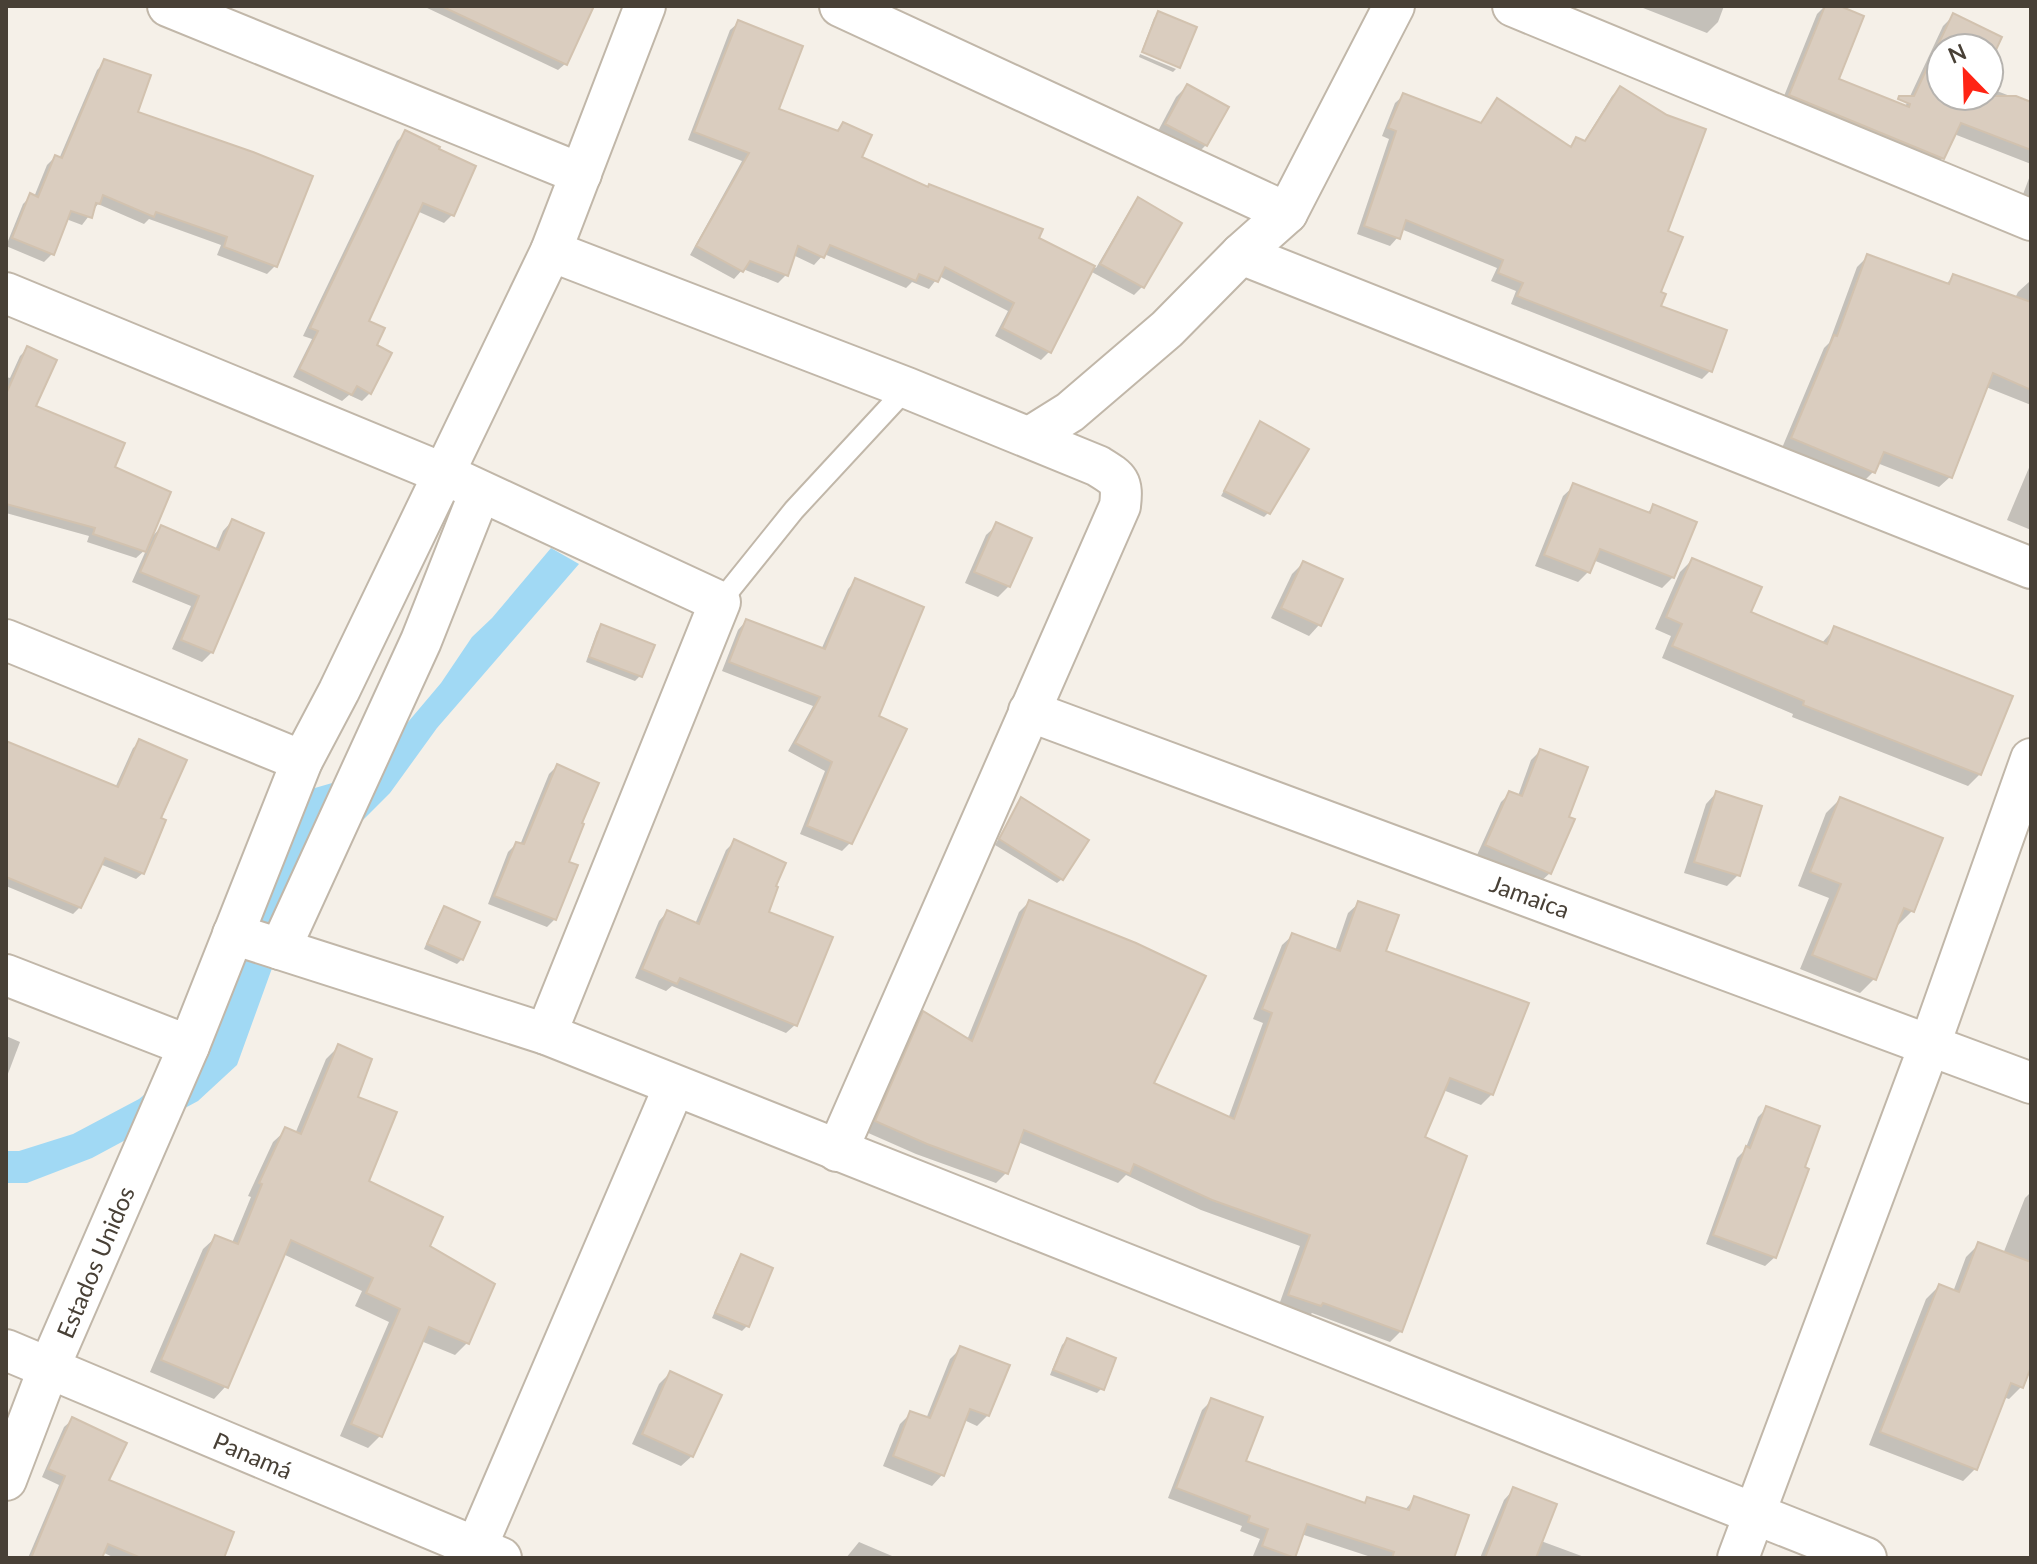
<svg xmlns="http://www.w3.org/2000/svg" width="2037" height="1564" font-family="Lato,sans-serif">
<rect width="100%" height="100%" fill="#f5f0e8"/>
<!-- water -->
<path fill="#a1d9f4" d="M551,548L579,564L437,728L390,793L364,819L313,855L237,1065L198,1101L92,1158L27,1183H6V1151H19L73,1134L139,1099L193,1055L301,792L346,779L392,741L441,683L472,637L492,618Z"/>
<!-- shadow -->
<g fill="#0003">
<path d="M423,6H592L565,64L558,70Z"/>
<path d="M1638,6H1724L1718,22L1707,33Z"/>
<path d="M1825,6H1834L1836,80L1905,107L1943,26L1954,15L2000,38L1989,60V48H1941V96H1989V88L2031,104V164L1954,134L1942,158L1932,168L1780,106L1817,14Z"/>
<path d="M1159,13L1179,66L1142,50L1154,18Z"/>
<path d="M738,23L776,110L835,132L843,124L860,158L1096,268L1131,208L1139,200L1142,287L1134,295L1090,271L1049,352L1041,360L995,336L1008,311L939,276L929,289L912,282L906,288L824,254L814,265L793,255L786,275L778,283L743,269L734,279L690,255L742,161L688,140L730,30Z"/>
<path d="M1140,54L1176,69L1173,72L1139,57Z"/>
<path d="M105,62L136,113L275,266L267,274L217,255L221,245L149,219L144,224L98,204L82,225L66,219L52,254L44,262L6,246L23,204L31,196L34,197L47,165L55,157L59,159L97,70Z"/>
<path d="M1187,86L1206,145L1195,156L1156,135L1176,97Z"/>
<path d="M1620,88L1665,232L1658,307L1710,371L1702,379L1511,304L1516,291L1491,281L1497,268L1401,229L1398,237L1390,246L1357,234L1389,139L1382,136L1395,103L1404,95L1479,125L1497,101L1568,148L1576,140L1583,143L1612,96Z"/>
<path d="M406,133L436,150L474,167L452,215L444,223L417,211L366,322L375,346L370,393L362,401L349,395L342,401L293,377L312,339L303,336L397,141Z"/>
<path d="M2031,173V212L2019,205Z"/>
<path d="M1868,256L1945,285L1954,276L2015,298L2018,292L2029,282L2031,283V405L1986,387L1950,477L1939,487L1877,463L1873,472L1863,482L1782,448L1824,348L1829,343L1857,267Z"/>
<path d="M27,349L34,407L113,468L149,540L161,527L215,550L223,531L232,521L212,652L202,662L172,649L191,606L132,582L147,548L136,558L87,542L89,536L6,513V377L10,378L20,356Z"/>
<path d="M1261,423L1269,512L1264,517L1221,496Z"/>
<path d="M2031,463V530L2007,520Z"/>
<path d="M1574,486L1646,514L1654,506L1673,577L1662,588L1593,560L1588,572L1578,582L1535,566L1563,496Z"/>
<path d="M997,525L1009,586L998,597L965,583L986,535Z"/>
<path d="M1692,560L1748,613L1821,644L1835,628L1980,774L1968,786L1792,717L1793,714L1662,658L1671,636L1655,629L1680,572Z"/>
<path d="M1303,563L1319,625L1309,636L1271,618L1292,574Z"/>
<path d="M856,580L877,717L850,843L842,851L800,834L825,771L788,751L813,706L722,671L738,630L746,621L821,650L848,589Z"/>
<path d="M602,627L652,646L640,676L635,681L586,662L597,631Z"/>
<path d="M6,742L115,788L133,748L140,742L158,819L143,873L136,879L100,864L80,907L73,914L6,886Z"/>
<path d="M1540,751L1550,873L1540,882L1477,855L1501,802L1510,793L1518,796L1531,760Z"/>
<path d="M557,766L566,863L555,919L547,927L488,904L508,852L516,844L520,845L549,774Z"/>
<path d="M1716,793L1738,875L1727,886L1684,873L1706,804Z"/>
<path d="M1840,799L1912,911L1898,925L1896,924L1874,979L1860,993L1800,969L1829,898L1798,886L1826,813Z"/>
<path d="M1021,800L1062,879L1057,883L995,845Z"/>
<path d="M735,841L766,913L795,1025L786,1033L672,986L666,991L635,978L659,921L667,912L695,924L726,850Z"/>
<path d="M1029,902L1152,1084L1228,1119L1263,1023L1253,1019L1282,945L1293,935L1335,951L1348,913L1359,903L1383,952L1492,1094L1481,1105L1443,1090L1423,1138L1401,1331L1390,1342L1312,1313L1309,1316L1279,1305L1300,1246L1201,1210L1126,1175L1118,1183L1018,1142L1006,1173L996,1183L916,1154L866,1132L913,1024L924,1014L967,1040L1019,912Z"/>
<path d="M445,908L462,959L457,964L424,949L440,913Z"/>
<path d="M6,1036L20,1042L6,1079Z"/>
<path d="M339,1046L355,1098L367,1182L427,1247L467,1343L455,1355L421,1341L380,1436L368,1448L340,1436L389,1322L355,1306L362,1291L283,1254L226,1386L214,1399L150,1372L203,1249L216,1237L232,1243L251,1197L248,1196L273,1142L286,1130L295,1134L326,1059Z"/>
<path d="M1767,1108L1775,1257L1765,1266L1706,1244L1737,1158L1745,1150L1758,1117Z"/>
<path d="M2031,1192V1361L2021,1387L2009,1399L2003,1397L1975,1469L1963,1481L1869,1445L1926,1299L1939,1286L1953,1292L1966,1257L1978,1245L2003,1254L2025,1198Z"/>
<path d="M742,1257L747,1326L742,1331L712,1318L737,1261Z"/>
<path d="M1067,1340L1102,1388L1097,1393L1050,1375L1062,1345Z"/>
<path d="M961,1348L988,1415L977,1426L964,1420L942,1475L932,1486L883,1466L900,1424L911,1413L926,1419L950,1359Z"/>
<path d="M670,1373L692,1456L681,1466L632,1444L659,1384Z"/>
<path d="M1212,1400L1243,1463L1363,1504L1367,1499L1404,1511L1415,1498L1452,1558H1374L1301,1534L1292,1558L1253,1556L1260,1539L1240,1531L1242,1526L1168,1498L1202,1410Z"/>
<path d="M72,1420L106,1481L222,1558H115L102,1552L99,1558H28L59,1485L42,1477L64,1427Z"/>
<path d="M1513,1490L1541,1541L1587,1558H1480L1504,1500Z"/>
<path d="M859,1542L892,1556L891,1558H846Z"/>
</g>
<!-- building -->
<g fill="#dacdbf" stroke="#d2c2af" stroke-width="2">
<path d="M441,6H594L567,65Z"/>
<path d="M1825,6H1840L1864,16L1839,79L1909,107L1910,104L1898,99L1899,96H1914L1953,13L2002,37L1989,65V48H1941V96H2016L2031,102V150L1961,123L1944,159L1789,95Z"/>
<path d="M1158,11L1197,27L1180,68L1142,52Z"/>
<path d="M738,20L803,46L779,109L838,131L843,122L872,135L862,157L928,187L929,184L1043,229L1039,238L1095,266L1051,353L1002,328L1014,303L945,267L938,282L919,274L916,281L830,245L824,258L798,246L788,276L750,261L743,272L696,246L749,153L694,132Z"/>
<path d="M104,59L151,75L138,112L253,152L313,176L277,267L224,247L227,237L156,212L154,217L103,195L100,204L96,203L92,218L71,211L54,255L12,238L30,193L38,197L55,155L62,158Z"/>
<path d="M1187,84L1229,107L1207,146L1165,124Z"/>
<path d="M1620,86L1667,115L1706,129L1668,231L1683,237L1661,292L1666,294L1661,306L1727,330L1712,372L1517,296L1523,283L1498,273L1503,260L1406,220L1400,239L1364,226L1396,131L1388,128L1403,93L1481,123L1497,98L1571,147L1576,137L1585,141Z"/>
<path d="M405,130L440,147L439,149L476,166L454,216L423,203L369,321L385,328L377,345L392,353L371,394L357,386L352,395L299,369L318,331L310,328Z"/>
<path d="M1138,197L1182,223L1144,288L1100,264Z"/>
<path d="M1867,254L1949,284L1953,274L2031,302V390L1993,373L1952,478L1884,452L1875,473L1791,438L1834,335L1837,336Z"/>
<path d="M27,346L57,360L36,406L125,443L115,467L171,492L146,552L93,534L95,528L6,504V394Z"/>
<path d="M1260,421L1309,449L1270,514L1224,491Z"/>
<path d="M1573,483L1650,513L1653,504L1697,522L1674,578L1600,549L1590,573L1544,555Z"/>
<path d="M232,519L264,533L213,653L181,640L199,596L140,572L161,525L219,550Z"/>
<path d="M996,522L1032,538L1010,587L974,572Z"/>
<path d="M1692,558L1762,587L1751,612L1827,644L1834,626L2013,696L1981,775L1803,705L1804,701L1672,646L1682,624L1666,617Z"/>
<path d="M1303,561L1343,579L1321,626L1281,608Z"/>
<path d="M855,578L924,607L879,716L907,729L852,844L807,826L832,762L795,743L820,697L729,662L746,619L825,649Z"/>
<path d="M601,624L655,645L642,677L589,657Z"/>
<path d="M139,739L187,760L161,818L166,820L144,874L105,858L81,908L6,877V741L118,787Z"/>
<path d="M1540,749L1588,767L1569,817L1575,819L1551,874L1485,845L1509,791L1522,796Z"/>
<path d="M557,764L599,783L582,823L584,824L569,862L578,865L556,920L494,896L516,842L524,844Z"/>
<path d="M1716,791L1762,806L1740,876L1694,862Z"/>
<path d="M1021,797L1089,840L1063,880L999,839Z"/>
<path d="M1840,797L1943,838L1914,912L1904,908L1876,980L1812,955L1841,884L1810,872Z"/>
<path d="M734,839L786,863L776,886L778,887L769,912L833,937L797,1026L680,978L677,984L642,969L667,910L699,924Z"/>
<path d="M1029,900L1136,943L1206,976L1154,1083L1234,1119L1272,1013L1262,1009L1292,933L1340,951L1358,901L1399,915L1386,951L1529,1003L1493,1095L1450,1078L1425,1137L1467,1156L1402,1332L1323,1303L1321,1306L1288,1295L1310,1235L1212,1200L1134,1164L1130,1174L1024,1130L1008,1174L927,1144L875,1121L923,1011L972,1041Z"/>
<path d="M444,906L480,922L463,960L427,944Z"/>
<path d="M338,1044L372,1059L358,1097L397,1112L369,1181L443,1217L430,1246L495,1284L469,1344L429,1327L382,1437L351,1424L400,1309L366,1293L373,1278L291,1240L228,1388L161,1360L215,1235L238,1244L262,1184L259,1183L285,1127L301,1134Z"/>
<path d="M1766,1106L1820,1126L1805,1167L1809,1169L1776,1258L1713,1235L1746,1146L1750,1148Z"/>
<path d="M1978,1242L2031,1262V1367L2023,1388L2011,1383L1977,1470L1880,1432L1939,1284L1959,1292Z"/>
<path d="M741,1254L773,1268L749,1327L715,1313Z"/>
<path d="M1067,1338L1116,1358L1104,1390L1053,1370Z"/>
<path d="M960,1346L1010,1365L989,1416L970,1409L944,1476L893,1456L910,1411L930,1418Z"/>
<path d="M670,1371L722,1395L693,1457L642,1434Z"/>
<path d="M1211,1398L1263,1417L1246,1461L1365,1503L1367,1497L1409,1510L1414,1496L1469,1515L1454,1558H1392L1394,1552L1307,1524L1295,1558L1262,1546L1268,1529L1248,1522L1250,1516L1176,1488Z"/>
<path d="M72,1417L127,1443L109,1480L234,1532L224,1558H141L108,1544L102,1558H31L65,1476L48,1469Z"/>
<path d="M1513,1487L1557,1504L1536,1558H1485Z"/>
</g>
<g fill="none" stroke-linecap="round" stroke-linejoin="round">
<defs>
<path id="service" d="M720,602L794,510L907,388"/>
<g id="minor">
<path d="M168,6L581,174"/>
<path d="M840,6L1287,213"/>
<path d="M1513,6L2031,220"/>
<path d="M551,251L907,388L1098,466C1119,479 1123,481 1120,506L837,1151"/>
<path d="M1241,254L2031,568"/>
<path d="M6,293L442,473L720,602L546,1034"/>
<path d="M1030,437L1070,412L1167,329L1241,254L1287,213L1394,6"/>
<path d="M6,640L302,761"/>
<path d="M1029,711L2031,1083"/>
<path d="M233,934L546,1034L1866,1558"/>
<path d="M280,949L421,641L480,492"/>
<path d="M6,975L189,1046L302,761L339,691L551,251L645,6"/>
<path d="M6,1350L501,1558"/>
<path d="M6,1480L48,1370L189,1046"/>
<path d="M476,1548L674,1087"/>
<path d="M1738,1558L1930,1044L2031,759"/>
</g>
</defs>
<!-- service casing -->
<use href="#service" stroke="#c1b7a9" stroke-width="24"/>
<!-- minor casing -->
<use href="#minor" stroke="#c1b7a9" stroke-width="44"/>
<!-- service -->
<use href="#service" stroke="#fff" stroke-width="20"/>
<!-- minor -->
<use href="#minor" stroke="#fff" stroke-width="40"/>
</g>
<g text-anchor="middle" dominant-baseline="central" stroke-width="7" stroke-linejoin="round" paint-order="stroke">
<!-- street labels -->
<g font-size="24" fill="#484036" stroke="#fff">
<text transform="translate(1530 896) rotate(20)">Jamaica</text>
<text transform="translate(95 1262) rotate(-67)">Estados Unidos</text>
<text transform="translate(253 1455) rotate(23)">Panamá</text>
</g>
</g>
<!-- border -->
<rect width="2037" height="1564" fill="none" stroke="#484036" stroke-width="16"/>
<!-- north arrow -->
<g transform="translate(1965 72) rotate(337)"><circle r="38" fill="#ffffff" stroke="#b6b3af" stroke-width="2"/>
<path d="M0-6L14 30L0 20L-14 30Z" fill="#ff2414"/>
<text y="-12" font-size="22" font-weight="bold" text-anchor="middle" fill="#484036">N</text>
</g>
</svg>
